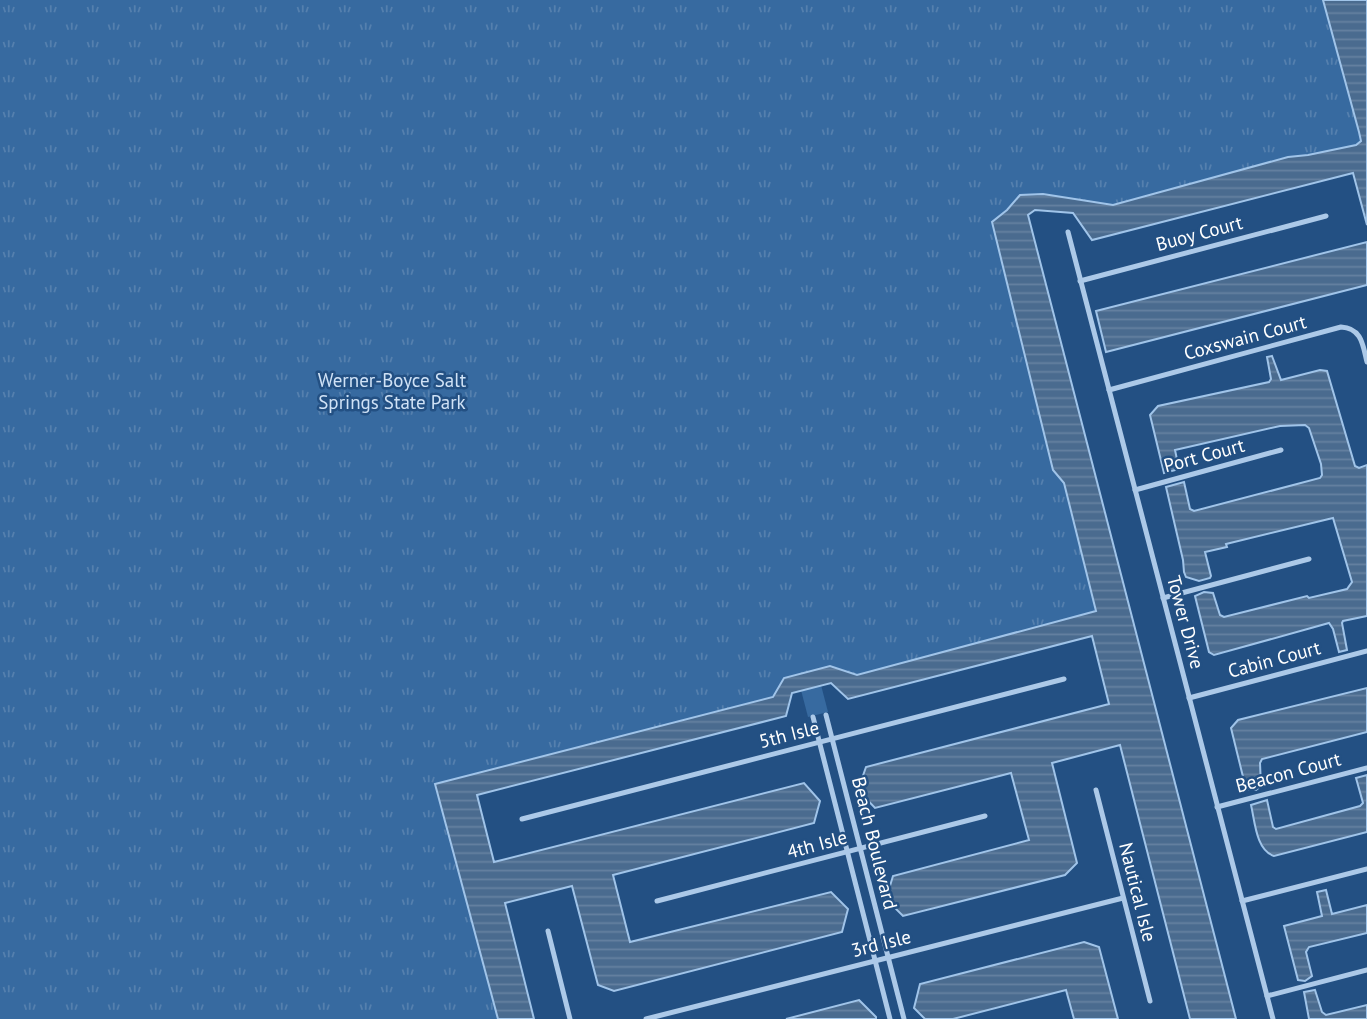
<svg xmlns="http://www.w3.org/2000/svg" width="1367" height="1019" font-family="'PT Sans',sans-serif">
<defs>
<pattern id="park-tufts" width="24" height="20" patternUnits="userSpaceOnUse" patternTransform="scale(1.75)"><rect width="24" height="20" fill="#376aa0"/><path d="M3 7l-1-3M5 7V3M7 7l1-3M15 17l-1-3M17 17v-4M19 17l1-3" fill="none" stroke="#5580ae"/></pattern>
<pattern id="water-rules" width="6" height="5" patternUnits="userSpaceOnUse" patternTransform="scale(1.75)"><rect width="6" height="5" fill="#4a6b8f"/><path d="M0 2.5h6" fill="none" stroke="#6581a0"/></pattern>
</defs>
<rect width="100%" height="100%" fill="#235083"/>
<!-- grass -->
<path fill="#376aa0" d="M821,685L828,712L808,717L801,690Z"/>
<!-- park -->
<path fill="url(#park-tufts)" d="M0,0H1323L1361,141C1346,153 1308,155 1288,157L1113,205L1043,194L1020,195L1007,210L992,222L1053,470L1064,483L1096,611L857,675L830,666L784,678L773,697L436,784L498,1019H0Z"/>
<!-- water -->
<g fill="url(#water-rules)" stroke="#a0c4e9" stroke-width="2">
<path d="M1323,0H1367V225L1353,173L1092,240L1073,213L1035,210L1028,215L1236,1019H1190L1120,745L1052,763L1077,863L1065,875L903,916L886,899L893,876L1029,840L1011,773L875,808L858,790L866,767L1109,704L1092,636L848,699L831,683L792,693L786,716L477,795L494,862L804,783L820,801L814,823L613,875L630,942L831,892L848,909L842,932L614,991L598,985L572,886L505,903L534,1019H498L435,784L773,697L784,678L830,666L857,675L1096,611L1064,483L1053,470L992,222L1007,210L1020,195L1043,194L1113,205L1288,157L1308,155L1356,145L1361,141L1359,132Z"/>
<path d="M1367,242V285L1106,352L1096,311Z"/>
<path d="M1272,356L1281,380L1320,370L1327,371L1355,466L1359,468L1367,465V616L1343,621L1342,623L1347,650L1339,652L1333,629L1329,623L1214,655L1209,652L1195,596L1204,592L1213,593L1220,615L1224,617L1307,596L1309,598L1347,589L1352,582L1333,518L1226,544L1227,547L1205,552L1211,576L1210,578L1199,581L1186,577L1184,572L1183,560L1166,487L1184,482L1190,509L1194,511L1320,478L1322,475L1321,464L1309,428L1305,425L1280,426L1175,450L1179,469L1164,473L1150,415L1158,406L1269,382L1271,379L1267,357Z"/>
<path d="M1367,688V732L1262,759L1260,763L1261,786L1256,790L1246,789L1231,728L1238,720Z"/>
<path d="M1367,775V832L1274,856C1256,850 1255,822 1251,805L1267,800L1273,827L1276,829L1360,806L1363,803L1356,778Z"/>
<path d="M1326,890L1332,914L1367,905V933L1309,947L1306,952L1312,976L1305,981L1298,980L1284,926L1322,916L1317,892Z"/>
<path d="M1084,942L1099,947L1118,1019H1074L1066,990L953,1019H925L914,1008L920,984Z"/>
<path d="M1315,990L1322,1012L1326,1015L1367,1005V1019H1309L1304,992Z"/>
<path d="M859,1000L876,1017V1019H786Z"/>
</g>
<g fill="none" stroke-linecap="round" stroke-linejoin="round">
<!-- minor -->
<g stroke="#acc9e8" stroke-width="5">
<path d="M1068,232L1273,1019"/>
<path d="M1080,281L1326,216"/>
<path d="M1109,390L1341,327C1362,328 1363,346 1367,362"/>
<path d="M1135,490L1281,450"/>
<path d="M1163,598L1309,559"/>
<path d="M1189,698L1367,651"/>
<path d="M826,715L904,1019"/>
<path d="M813,717L890,1019"/>
<path d="M1096,790L1150,1001"/>
<path d="M1217,807L1367,768"/>
<path d="M522,819L1064,679"/>
<path d="M657,901L985,816"/>
<path d="M1242,901L1367,869"/>
<path d="M548,931L570,1019"/>
<path d="M1267,996L1367,970"/>
<path d="M646,1019L1123,898"/>
</g>
</g>
<g text-anchor="middle" dominant-baseline="central" stroke-width="5" stroke-linejoin="round" paint-order="stroke">
<!-- street labels -->
<g font-size="19" fill="#fff" stroke="#235083">
<text transform="translate(1199 233) rotate(-15)">Buoy Court</text>
<text transform="translate(1245 337) rotate(-15)">Coxswain Court</text>
<text transform="translate(1204 455) rotate(-15)">Port Court</text>
<text transform="translate(1186 622) rotate(75)">Tower Drive</text>
<text transform="translate(1274 659) rotate(-15)">Cabin Court</text>
<text transform="translate(789 734) rotate(-14)">5th Isle</text>
<text transform="translate(1288 772) rotate(-15)">Beacon Court</text>
<text transform="translate(875 843) rotate(76)">Beach Boulevard</text>
<text transform="translate(817 844) rotate(-15)">4th Isle</text>
<text transform="translate(1138 892) rotate(76)">Nautical Isle</text>
<text transform="translate(881 943) rotate(-14)">3rd Isle</text>
</g>
<!-- park labels -->
<g font-size="19" fill="#d0e2f6" stroke="#235083">
<text x="392" y="380">Werner-Boyce Salt<tspan x="392" dy="22">Springs State Park</tspan></text>
</g>
</g>
</svg>
